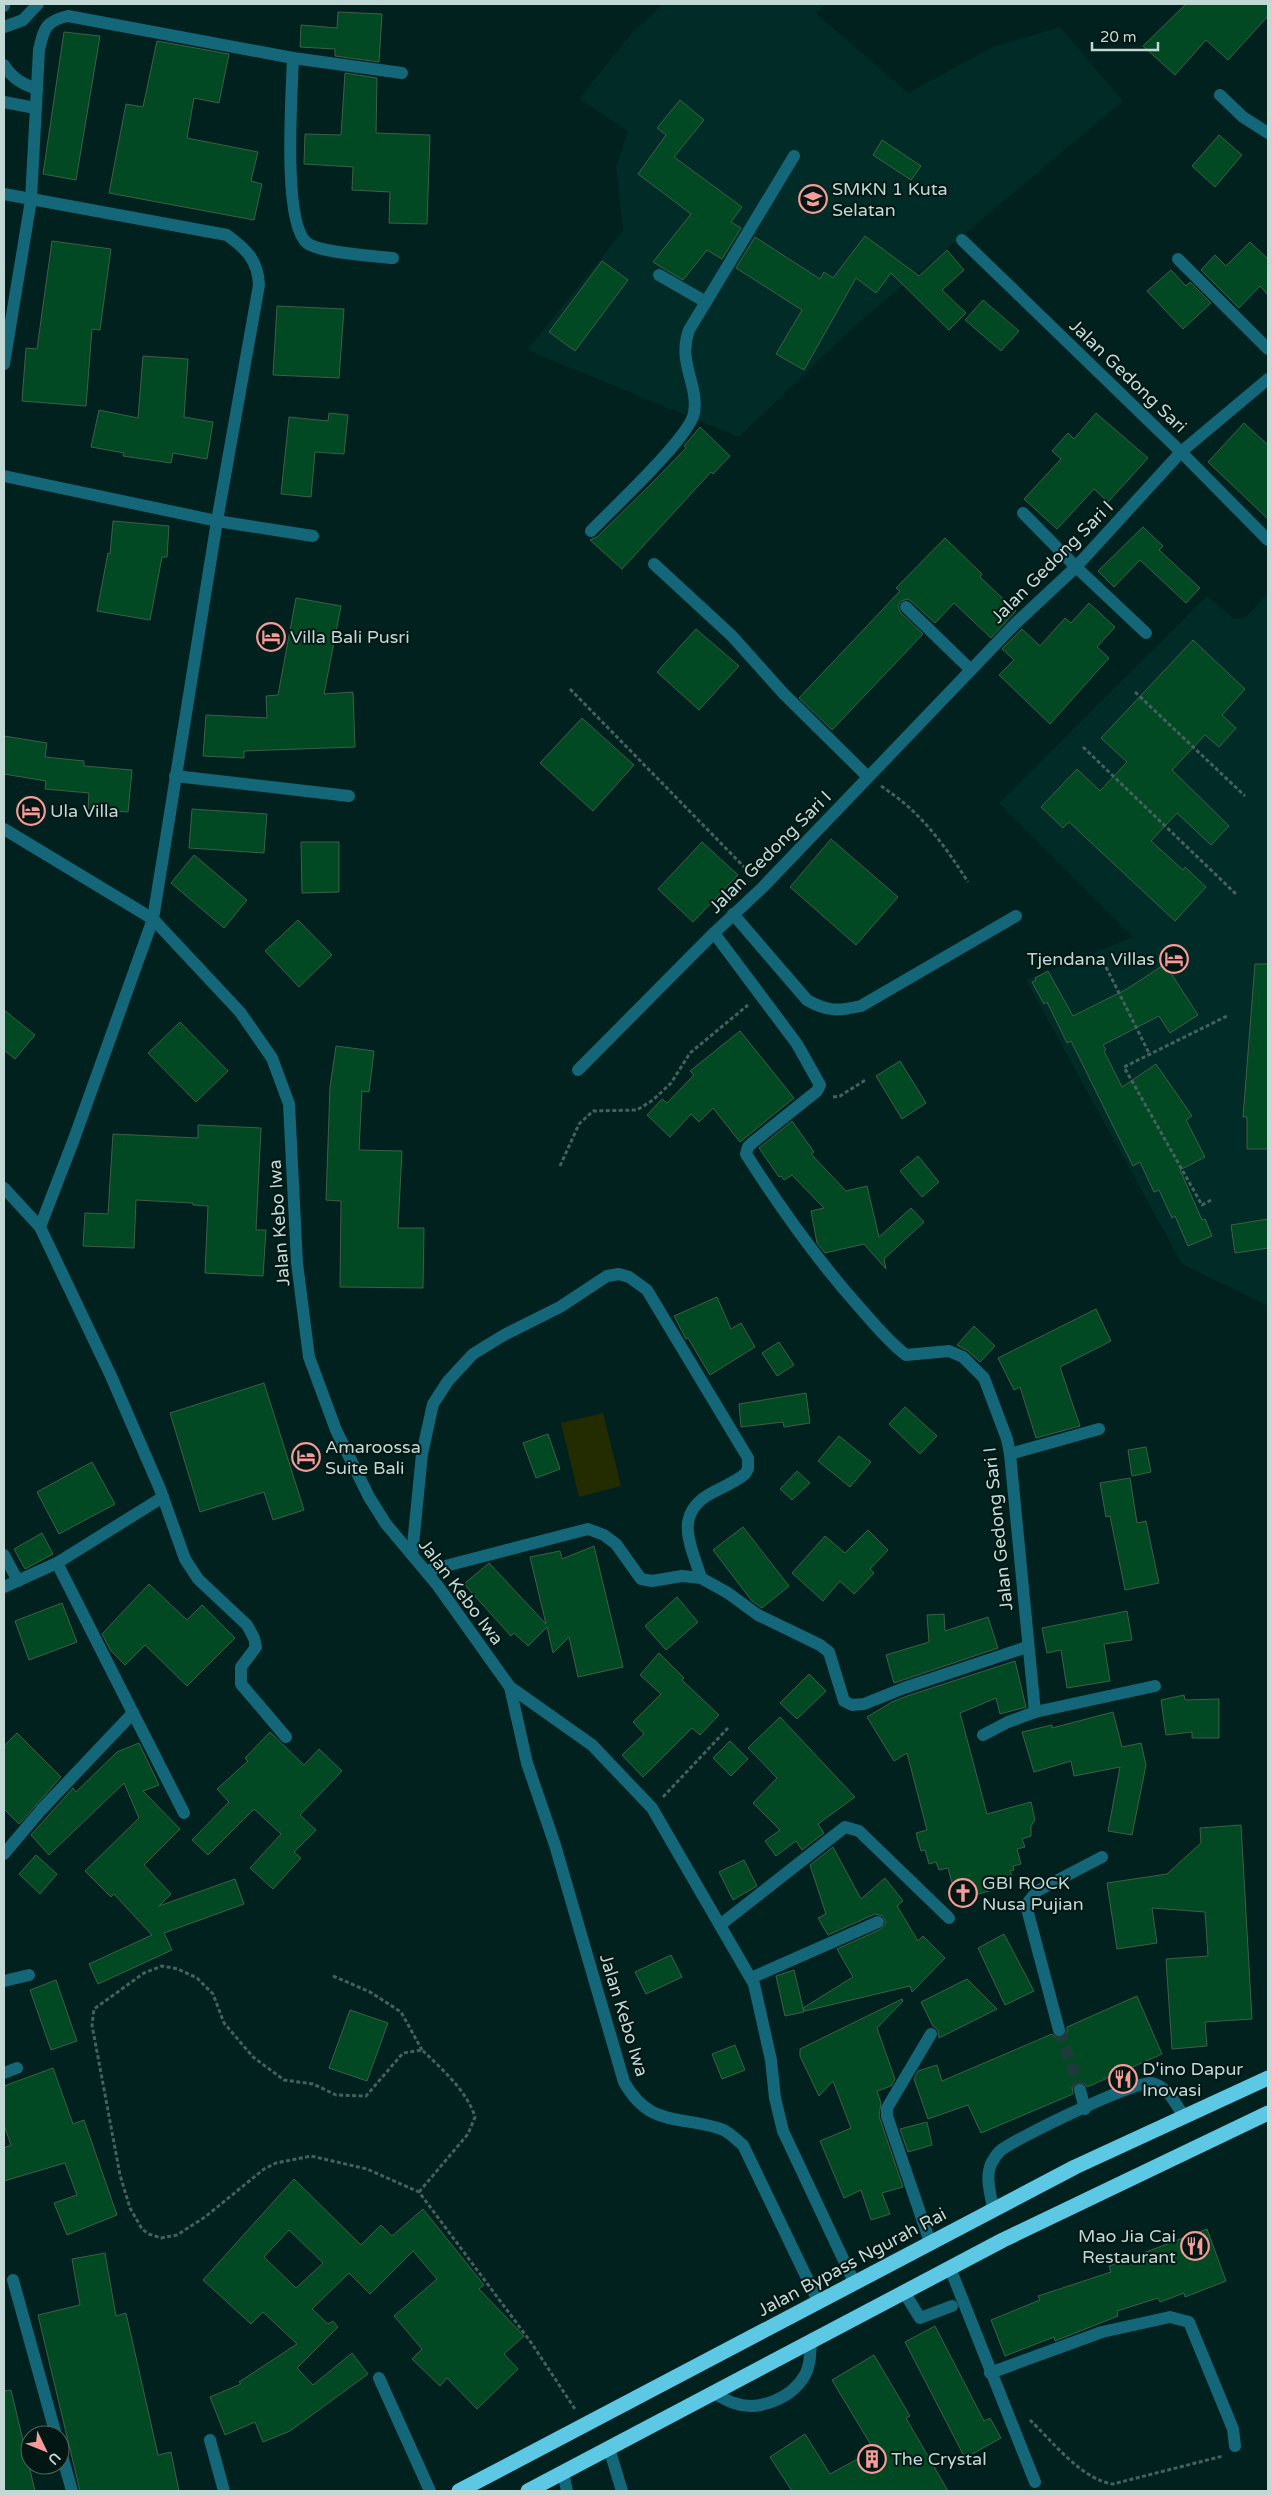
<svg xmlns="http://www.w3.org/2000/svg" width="1272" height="2495" font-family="'Varela Round',sans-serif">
<rect width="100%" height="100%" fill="#00211e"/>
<!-- built -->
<g fill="#002b26">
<path d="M663,4H826L816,13L908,93L993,47L1060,27L1123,101L858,323L739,437L527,350L623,231L616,167L628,131L579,99L631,34Z"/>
<path d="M1268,593V1306L1182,1264L1026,980L1133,937L999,803L1207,596L1234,619L1245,618Z"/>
</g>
<!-- green -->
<path fill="#232c00" d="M603,1413L621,1486L579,1497L561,1423Z"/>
<!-- building -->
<g fill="#014922" stroke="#405d48" fill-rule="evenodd">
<path d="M1186,4H1268V16L1228,60L1206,40L1175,75L1143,46Z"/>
<path d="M338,12L382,14L379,62L335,56V49L300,47L301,25L337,28Z"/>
<path d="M64,32L100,36L76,180L43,174Z"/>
<path d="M157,41L229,54L219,103L194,98L187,138L258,152L251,181L262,184L254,220L109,193L126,104L143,107Z"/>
<path d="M345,73L377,78L376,133L430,135L427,224L389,223L390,192L352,190L353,167L304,164L305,134L341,135Z"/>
<path d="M680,100L704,120L674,157L742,207L731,222L741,228L722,259L707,250L683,280L653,262L691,214L638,174L666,135L657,128Z"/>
<path d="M1219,135L1242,155L1215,187L1192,166Z"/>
<path d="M882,140L921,166L911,180L873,155Z"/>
<path d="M865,236L919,276L947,250L964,270L942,290L966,313L949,330L891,273L876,293L856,278L804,370L776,354L802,310L736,268L755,237L820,279L824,272L833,278Z"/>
<path d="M52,241L111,249L100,330L92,329L86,406L22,401L26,348L37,349Z"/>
<path d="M1250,242L1268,259V295L1260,286L1239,308L1201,270L1215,255L1226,266Z"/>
<path d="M602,261L628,280L575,351L549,332Z"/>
<path d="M1171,270L1186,286L1190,282L1211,303L1183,329L1147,291Z"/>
<path d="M983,300L1019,331L1001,351L965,320Z"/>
<path d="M277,306L344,309L339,378L273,375Z"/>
<path d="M143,356L188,359L184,417L213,422L207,459L173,453L171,463L123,456L124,453L91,447L99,410L138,418Z"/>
<path d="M329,413L348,415L344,454L315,452L311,497L281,494L289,417L328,421Z"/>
<path d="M1096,413L1148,458L1108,502L1094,489L1057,529L1024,499L1061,459L1052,451L1068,433L1074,439Z"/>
<path d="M1244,423L1268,445V519L1208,462Z"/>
<path d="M700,427L730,456L713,474L711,472L622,569L590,540L597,537L650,485L686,448L684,446Z"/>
<path d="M113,521L169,526L167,557H162L150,620L97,611L108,553L110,554Z"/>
<path d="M1143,527L1163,546L1159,550L1200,588L1186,603L1140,560L1114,587L1098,571Z"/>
<path d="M945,538L982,574L980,577L1016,611L991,638L954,603L935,623L911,601L908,599L901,601L898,606L900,612L923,634L832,730L799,698L900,591L896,588Z"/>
<path d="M296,598L341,606L324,694L353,692L355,747L244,751V758L203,756L206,715L267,718L266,696L278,695Z"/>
<path d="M1089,603L1115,627L1097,647L1109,658L1050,724L999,675L1014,660L1002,649L1022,629L1040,646L1065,618L1071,623Z"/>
<path d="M696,629L739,666L699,710L657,672Z"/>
<path d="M1193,640L1245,689L1222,715L1236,728L1219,747L1205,735L1172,770L1229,826L1211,845L1177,813L1151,841L1183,870L1185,867L1206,887L1175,921L1069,822L1063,828L1041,807L1077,769L1100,791L1127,762L1101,738Z"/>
<path d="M582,718L634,765L593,811L540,763Z"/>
<path d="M4,736L47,743L45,757L84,761V766L132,770L128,812L88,809L89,793L45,789L46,781L4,774Z"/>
<path d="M192,809L267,814L264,853L189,848Z"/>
<path d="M831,839L898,897L856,945L790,887Z"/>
<path d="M301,842H339V892L302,893Z"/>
<path d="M702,842L738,875L693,922L658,889Z"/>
<path d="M194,855L247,900L224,928L171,883Z"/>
<path d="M298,920L332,955L299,987L265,951Z"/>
<path d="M1165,964L1198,1015L1170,1033L1159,1016L1103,1045L1106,1050L1104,1051L1122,1087L1156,1064L1192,1116L1186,1120L1205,1157L1180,1170L1202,1220L1205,1219L1212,1236L1188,1246L1175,1216L1172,1218L1159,1190L1154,1192L1140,1162L1133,1166L1071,1041L1067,1043L1047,1002L1044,1004L1032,982L1036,980L1035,978L1048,971L1073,1016L1127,989Z"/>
<path d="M1255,964H1268V1149H1247V1117H1243Z"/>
<path d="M4,1010L35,1035L15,1059L4,1050Z"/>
<path d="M180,1022L228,1071L196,1102L148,1053Z"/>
<path d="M740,1031L794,1098L740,1142L713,1108L699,1122L691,1114L670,1137L647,1115L662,1099L667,1103L694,1075L690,1071Z"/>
<path d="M336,1046L374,1051L369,1092L362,1091L359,1150L402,1151L398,1228H424L423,1288L340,1287L341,1201L326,1200L330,1087Z"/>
<path d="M900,1061L926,1103L902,1119L876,1076Z"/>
<path d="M792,1121L814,1152L811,1154L846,1191L867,1186L879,1237L911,1208L924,1222L884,1259L886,1269L864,1244L825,1253L817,1243L811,1211L824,1208L792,1175L784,1180L781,1176L779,1177L759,1148Z"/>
<path d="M198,1125L261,1128L256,1230H266L263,1276L205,1273L208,1206L193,1205V1203L136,1200L134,1248L83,1246L85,1213L108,1214L113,1134L198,1138Z"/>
<path d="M918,1156L939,1182L922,1197L900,1171Z"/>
<path d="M1268,1219V1248L1235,1253L1231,1225Z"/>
<path d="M717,1297L731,1329L741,1323L755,1347L710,1375L688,1338L686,1339L674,1316Z"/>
<path d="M1096,1309L1111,1341L1060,1367L1080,1426L1036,1438L1020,1387L1014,1390L998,1358Z"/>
<path d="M974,1326L995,1346L980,1362L968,1351L957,1345Z"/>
<path d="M779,1342L794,1365L777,1376L762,1353Z"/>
<path d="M264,1383L304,1510L273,1520L264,1492L200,1512L170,1413Z"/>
<path d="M806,1393L810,1423L784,1427L783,1422L741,1427L739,1404Z"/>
<path d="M905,1407L937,1436L920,1454L889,1424Z"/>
<path d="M548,1434L560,1469L536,1478L523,1443Z"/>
<path d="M839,1436L871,1462L850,1487L818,1461Z"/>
<path d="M1146,1447L1151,1472L1132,1476L1128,1450Z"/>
<path d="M92,1462L115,1504L59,1534L37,1492Z"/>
<path d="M797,1471L810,1483L792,1500L780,1489Z"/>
<path d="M1130,1478L1137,1523L1146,1521L1159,1583L1125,1590L1110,1516L1106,1517L1100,1483Z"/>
<path d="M743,1527L789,1586L762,1608L752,1601L713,1550Z"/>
<path d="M868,1530L888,1550L870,1569L874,1573L854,1594L840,1581L823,1601L792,1573L825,1536L845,1553Z"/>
<path d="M42,1533L53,1554L25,1569L14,1549Z"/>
<path d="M594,1546L623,1667L578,1677L569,1637L553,1653L547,1627L528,1646L514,1633L511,1636L464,1584L489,1563L546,1624L530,1557L560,1551L562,1559Z"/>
<path d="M149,1584L187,1620L202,1605L235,1638L187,1686L145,1645L125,1665L111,1651L102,1634Z"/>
<path d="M677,1597L698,1622L666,1650L645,1626Z"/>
<path d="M62,1603L77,1642L29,1660L15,1621Z"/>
<path d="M1127,1611L1132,1640L1104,1644L1110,1681L1067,1688L1061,1650L1047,1653L1042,1628Z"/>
<path d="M944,1614L945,1631L988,1617L998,1648L894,1683L886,1655L929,1642L927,1615Z"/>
<path d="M659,1653L684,1678L682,1680L719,1715L700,1735L692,1728L643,1777L622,1755L644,1734L633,1722L661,1694L640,1675Z"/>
<path d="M1015,1661L1026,1707L1000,1714L996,1698L960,1713L987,1814L1031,1802L1035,1820L1031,1826V1836L1022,1839L1025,1847L1017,1849L1021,1864L1013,1866L1014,1870L1010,1871L1012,1876L1006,1878L1009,1885L972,1896L970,1890L963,1893L959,1881L952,1883L948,1868L939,1870L936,1862L929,1864L925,1850L921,1851L916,1833L927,1830L907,1753L894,1761L867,1717L892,1702L907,1696Z"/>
<path d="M809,1674L826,1691L797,1719L780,1703Z"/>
<path d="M1184,1695L1185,1700L1219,1699V1738H1192V1732L1166,1735L1161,1700Z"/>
<path d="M1113,1712L1122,1747L1141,1743L1146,1765L1132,1835L1108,1831L1120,1767L1074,1776L1071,1761L1034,1772L1022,1732L1052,1725V1728Z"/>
<path d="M780,1717L855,1797L818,1824L824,1833L802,1850L796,1841L776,1856L765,1841L780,1830L753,1803L777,1778L748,1748Z"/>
<path d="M270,1732L304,1765L319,1749L342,1771L300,1815L316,1830L294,1852L301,1858L273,1889L250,1868L281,1834L254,1809L208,1855L192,1840L229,1802L217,1789L248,1761L245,1758Z"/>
<path d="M17,1733L61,1777L19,1824L4,1809V1746Z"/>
<path d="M730,1741L748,1759L731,1776L713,1758Z"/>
<path d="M139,1743L159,1785L143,1791L180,1829L144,1865L171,1894L159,1906L235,1879L244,1904L164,1933L172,1950L98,1984L89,1964L152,1935L114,1894L111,1897L85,1871L139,1818L124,1783L49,1855L31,1835L73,1788L76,1792L117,1752Z"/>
<path d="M1241,1825L1252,2019L1205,2022L1207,2046L1172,2049L1166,1959L1208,1956L1205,1912L1152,1908L1157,1943L1117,1949L1107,1883L1167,1874L1201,1843L1200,1828Z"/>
<path d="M833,1847L861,1899L885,1878L903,1901L897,1906L918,1941L923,1936L945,1958L912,1992L910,1986L805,2011L803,2008L853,1977L837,1949L881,1929L886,1923L883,1916L875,1914L828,1935L818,1918L826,1914L810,1865Z"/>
<path d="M36,1855L57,1874L40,1894L19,1874Z"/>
<path d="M744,1860L757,1886L733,1900L719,1872Z"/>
<path d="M1004,1934L1034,1991L1005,2005L978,1948Z"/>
<path d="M671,1955L682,1977L646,1994L635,1972Z"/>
<path d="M794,1970L804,2012L785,2016L776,1976Z"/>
<path d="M967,1979L997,2009L939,2038L938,2030L933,2026L921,2002Z"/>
<path d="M56,1980L77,2041L51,2050L30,1990Z"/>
<path d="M1137,1996L1162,2054L1087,2087L1083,2082H1077L1072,2087L1073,2094L981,2133L968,2105L928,2119L914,2079L918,2071L937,2065L942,2081L1052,2034L1056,2038H1062L1067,2033V2027Z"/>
<path d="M902,1999L903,2001L877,2028L895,2079L891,2086L877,2091L881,2103L879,2116L903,2187L882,2193L890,2214L871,2220L861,2190L844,2198L820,2141L851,2128L833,2081L819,2096L800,2056V2049Z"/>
<path d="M350,2010L388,2023L367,2081L329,2068Z"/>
<path d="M735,2045L745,2070L722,2079L712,2054Z"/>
<path d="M53,2068L73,2124L84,2120L117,2215L67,2235L54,2203L77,2195L65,2163L4,2181V2148L11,2145L4,2125V2086Z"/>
<path d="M927,2122L932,2145L908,2152L900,2129Z"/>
<path d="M294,2179L361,2245L381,2225L392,2236L423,2209L484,2285L479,2289L524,2336L504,2354L518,2369L477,2409L447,2378L440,2386L412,2359L422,2349L394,2316L437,2279L413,2251L370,2294L349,2273L312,2309L328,2324L333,2321L338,2327L297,2368L313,2385L352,2353L368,2374L290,2431L263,2442L255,2422L225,2435L210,2397L241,2384L239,2382L297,2344L263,2312L251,2324L203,2280ZM289,2230L323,2263L296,2288L264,2257Z"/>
<path d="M1207,2229L1226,2281L1185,2297L1184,2293L1160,2302L1158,2298L1117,2311L1118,2316L1055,2341L1054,2337L1005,2356L991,2320L1040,2300L1038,2296L1111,2272L1109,2266Z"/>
<path d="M105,2253L116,2316L126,2313L158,2455L171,2452L179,2491H80L38,2315L80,2305L72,2259Z"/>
<path d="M935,2326L984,2421L990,2418L1001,2438L965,2458L905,2342Z"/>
<path d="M874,2355L910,2416L906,2418L948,2491H792L770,2457L805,2434L830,2474L874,2450L832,2380Z"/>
<path d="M11,2390L35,2491H4V2391Z"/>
</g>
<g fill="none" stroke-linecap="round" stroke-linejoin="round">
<!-- minor-tunnel -->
<path stroke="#1d3c39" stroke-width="12" stroke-dasharray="12 6" stroke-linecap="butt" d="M1059,2030L1080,2090"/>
<!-- path -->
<g stroke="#44615e" stroke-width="3" stroke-dasharray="4 2.5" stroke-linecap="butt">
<path d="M570,689L752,875"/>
<path d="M1135,692L1245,796"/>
<path d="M1083,747L1237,895"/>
<path d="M881,786C921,812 943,843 968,882"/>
<path d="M1106,967L1150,1055"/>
<path d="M833,1097L840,1096L867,1079"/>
<path d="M560,1166L579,1124L593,1111L637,1110L653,1100L671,1083L690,1053L748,1005"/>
<path d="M1211,1200L1202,1205L1124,1067L1227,1016"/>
<path d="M663,1797L728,1728"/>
<path d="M333,1976L370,1992L401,2012L422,2050"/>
<path d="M419,2192L468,2134L475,2117C467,2091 442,2069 422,2050L403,2053L366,2096L336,2095L313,2084L284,2080L253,2057L224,2023L213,1994L197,1978L178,1969L162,1966L144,1973L94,2009L92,2025L120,2175L130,2208L142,2229L149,2234L161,2238L177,2235L205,2217L264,2169L276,2163L311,2156L367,2169L419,2192L530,2341L575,2409"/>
<path d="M1030,2420C1052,2441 1082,2480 1113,2484L1223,2456"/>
</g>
<!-- minor -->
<g stroke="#146679" stroke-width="12">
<path d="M4,6V4"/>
<path d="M4,27L23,20L38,4"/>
<path d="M293,58C292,92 282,223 307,243C320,253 374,256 393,258"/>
<path d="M4,65C12,78 22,84 37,89"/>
<path d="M1220,95L1243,117L1268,133"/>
<path d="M4,102L35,108"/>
<path d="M4,194L227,235C246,249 258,260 259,285L217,521L153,919L74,1139L40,1227"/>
<path d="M962,240L1181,452L1268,540"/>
<path d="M1178,259L1268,349"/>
<path d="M659,275L706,302"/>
<path d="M4,364L31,200L39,50C44,29 45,21 68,16L293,58L402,73"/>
<path d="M4,476L217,521L313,536"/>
<path d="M1023,513L1076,567L1146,633"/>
<path d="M591,531C612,509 690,437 694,413C699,384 677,363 689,330L794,156"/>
<path d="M654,564L732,636L783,693L868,777"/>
<path d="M906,607L971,670"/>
<path d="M175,776L349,796"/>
<path d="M4,829L153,919L240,1012L272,1058L289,1104L297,1263L309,1357L336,1430L369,1497L386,1524L438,1586L510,1687L592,1745L652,1808L754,1984L771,2060L775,2098L783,2131L854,2282"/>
<path d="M733,914L807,1000C828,1012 838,1011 861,1006L1016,916"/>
<path d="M578,1070L714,933"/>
<path d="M4,1188L40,1227L111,1376L160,1489L185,1559L198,1579L247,1625L254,1638L256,1647L241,1667V1684L286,1737"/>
<path d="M1010,1454L1099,1429"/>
<path d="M4,1555L18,1581"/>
<path d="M412,1555L422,1454L433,1404L448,1381L473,1354L504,1335L560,1307L607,1276L619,1274L629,1277L647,1290L748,1458V1469L745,1474C734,1483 720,1488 708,1495C673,1517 692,1547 701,1578"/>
<path d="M426,1571L588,1529L604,1535L616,1544L641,1579L652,1581L682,1576L701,1578L728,1593L758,1615L820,1645L829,1652L844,1701L852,1705L864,1704L904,1688L1027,1647"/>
<path d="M4,1587L57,1563L163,1497"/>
<path d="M1155,1686L1035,1712L1010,1454L1007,1439L984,1378L963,1357L949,1351L906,1355C889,1342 875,1325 861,1309C817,1260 781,1209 746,1154L748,1147L752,1143L817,1091L820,1085L797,1044L714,933L763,887L1016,623L1076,567L1181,452L1268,379"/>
<path d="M510,1687L527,1763L555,1845L624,2082C650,2128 679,2115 721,2129C729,2131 736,2140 743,2145L818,2301"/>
<path d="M133,1713L184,1813"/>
<path d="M983,1735L1008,1722L1035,1712"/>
<path d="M4,1854L41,1810L133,1713L57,1563"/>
<path d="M720,1925L845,1827L859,1831L949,1918"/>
<path d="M751,1978L878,1922"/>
<path d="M4,1981L29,1975"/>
<path d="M1059,2030L1026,1905L1037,1891L1102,1857"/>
<path d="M4,2073L17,2068"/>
<path d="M1080,2090L1085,2109"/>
<path d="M993,2209C991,2195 985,2178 991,2164C993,2160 997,2154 1000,2151C1014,2139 1138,2079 1152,2083C1168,2087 1175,2103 1183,2115"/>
<path d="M930,2242L887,2116V2108L931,2034"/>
<path d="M950,2268L1035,2482"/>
<path d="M13,2280L56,2435"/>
<path d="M904,2292L920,2318L952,2306"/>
<path d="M990,2373L1102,2332L1170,2317L1189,2322L1233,2429L1235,2446"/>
<path d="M379,2378L430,2491"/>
<path d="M713,2393C720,2396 727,2401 734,2403C759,2412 792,2398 805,2375C811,2364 810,2353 811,2341"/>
<path d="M210,2440L224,2491"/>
<path d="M60,2448L72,2491"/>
<path d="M609,2448L622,2491"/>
<path d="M563,2473L567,2491"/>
</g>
<!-- highway -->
<g stroke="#5dc8e3" stroke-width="15">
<path d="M459,2491L1075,2167L1268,2078"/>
<path d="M528,2491L1003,2240L1268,2113"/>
</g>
</g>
<!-- icons -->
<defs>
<symbol id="school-ring" viewBox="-11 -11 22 22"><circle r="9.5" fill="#021714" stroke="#f59b98" stroke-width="1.5"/><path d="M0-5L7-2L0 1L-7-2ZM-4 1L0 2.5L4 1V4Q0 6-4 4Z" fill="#f59b98"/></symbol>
<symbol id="hotel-ring" viewBox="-11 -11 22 22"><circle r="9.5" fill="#021714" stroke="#f59b98" stroke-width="1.5"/><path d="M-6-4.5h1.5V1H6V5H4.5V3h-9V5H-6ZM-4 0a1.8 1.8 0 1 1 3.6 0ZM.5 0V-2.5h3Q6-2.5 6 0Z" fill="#f59b98"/></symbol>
<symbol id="church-ring" viewBox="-11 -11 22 22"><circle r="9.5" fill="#021714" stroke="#f59b98" stroke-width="1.5"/><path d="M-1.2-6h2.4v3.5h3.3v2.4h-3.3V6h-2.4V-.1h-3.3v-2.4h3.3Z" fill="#f59b98"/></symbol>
<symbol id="restaurant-ring" viewBox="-11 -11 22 22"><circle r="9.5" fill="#021714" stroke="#f59b98" stroke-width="1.5"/><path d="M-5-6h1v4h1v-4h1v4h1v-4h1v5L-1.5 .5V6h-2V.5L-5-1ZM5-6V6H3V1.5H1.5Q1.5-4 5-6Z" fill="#f59b98"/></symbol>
<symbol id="building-ring" viewBox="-11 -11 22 22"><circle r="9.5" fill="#021714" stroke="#f59b98" stroke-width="1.5"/><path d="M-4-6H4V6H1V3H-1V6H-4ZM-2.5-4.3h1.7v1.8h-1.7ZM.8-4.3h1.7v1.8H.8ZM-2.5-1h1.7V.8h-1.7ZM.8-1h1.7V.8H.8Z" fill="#f59b98"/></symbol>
</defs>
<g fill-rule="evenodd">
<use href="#school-ring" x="797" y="183" width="32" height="32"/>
<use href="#hotel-ring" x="255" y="621" width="32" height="32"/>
<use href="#hotel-ring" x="15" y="795" width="32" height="32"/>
<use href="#hotel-ring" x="1158" y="943" width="32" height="32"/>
<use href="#hotel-ring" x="290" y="1441" width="32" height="32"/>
<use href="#church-ring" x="947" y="1877" width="32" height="32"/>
<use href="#restaurant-ring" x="1107" y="2063" width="32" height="32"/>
<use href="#restaurant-ring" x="1179" y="2230" width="32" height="32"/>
<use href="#building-ring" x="856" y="2443" width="32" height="32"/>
</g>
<g text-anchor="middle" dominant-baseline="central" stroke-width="4" stroke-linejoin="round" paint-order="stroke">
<!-- poi labels -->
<g font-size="18" fill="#c1d8d4" stroke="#021714" text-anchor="start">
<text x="832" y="189">SMKN 1 Kuta<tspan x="832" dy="21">Selatan</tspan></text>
<text x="290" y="637">Villa Bali Pusri</text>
<text x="50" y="811">Ula Villa</text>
<text x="1155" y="959" text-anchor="end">Tjendana Villas</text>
<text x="325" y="1447">Amaroossa<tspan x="325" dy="21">Suite Bali</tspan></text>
<text x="982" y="1883">GBI ROCK<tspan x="982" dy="21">Nusa Pujian</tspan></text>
<text x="1142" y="2069">D'ino Dapur<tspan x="1142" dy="21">Inovasi</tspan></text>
<text x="1176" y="2236" text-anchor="end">Mao Jia Cai<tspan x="1176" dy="21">Restaurant</tspan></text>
<text x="891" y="2459">The Crystal</text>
</g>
<!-- street labels -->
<g font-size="18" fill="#c1d8d4" stroke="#021714">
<text transform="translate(1128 376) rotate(44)">Jalan Gedong Sari</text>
<text transform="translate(1052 562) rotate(-45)">Jalan Gedong Sari I</text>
<text transform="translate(770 852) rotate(-45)">Jalan Gedong Sari I</text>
<text transform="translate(279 1223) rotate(-94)">Jalan Kebo Iwa</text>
<text transform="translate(998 1529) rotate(-96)">Jalan Gedong Sari I</text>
<text transform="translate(461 1592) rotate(53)">Jalan Kebo Iwa</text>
<text transform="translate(624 2015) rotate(73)">Jalan Kebo Iwa</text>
<text transform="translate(852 2262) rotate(-28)">Jalan Bypass Ngurah Rai</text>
</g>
</g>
<!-- border -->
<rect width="1272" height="2495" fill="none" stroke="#c1d8d4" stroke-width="10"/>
<!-- north arrow -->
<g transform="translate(45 2450) rotate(133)"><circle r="24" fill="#021714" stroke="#4e6461"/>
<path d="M0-4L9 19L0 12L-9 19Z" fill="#f59b98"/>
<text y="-8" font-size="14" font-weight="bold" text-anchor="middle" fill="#c1d8d4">U</text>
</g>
<!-- scale -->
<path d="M1092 42v8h66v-8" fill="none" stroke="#c1d8d4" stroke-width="2.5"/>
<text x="1100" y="42" font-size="15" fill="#c1d8d4" stroke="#021714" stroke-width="4" paint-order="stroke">20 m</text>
</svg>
